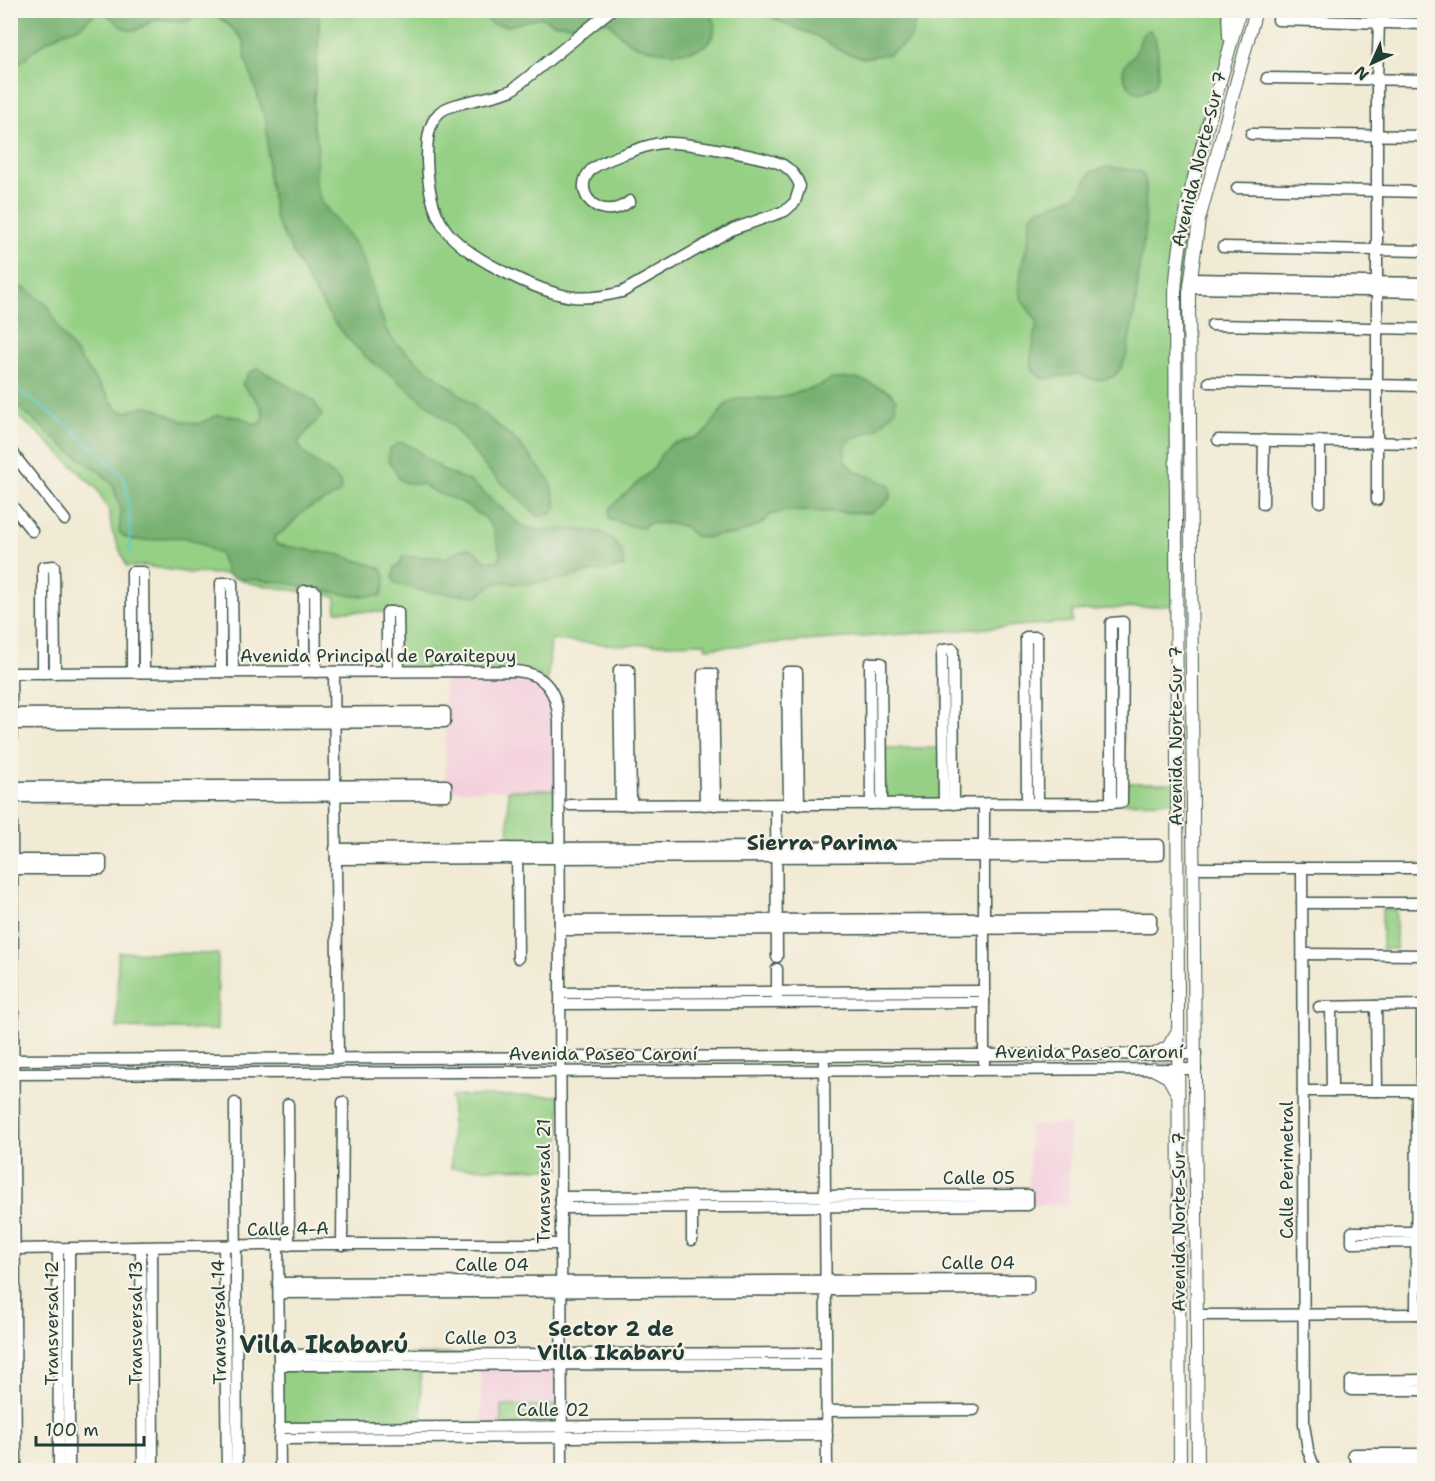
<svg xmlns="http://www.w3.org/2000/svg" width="1435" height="1481" font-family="'Shantell Sans',sans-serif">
<rect width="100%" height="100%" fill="#f7f3e8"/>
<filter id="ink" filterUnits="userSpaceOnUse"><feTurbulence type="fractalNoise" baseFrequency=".0167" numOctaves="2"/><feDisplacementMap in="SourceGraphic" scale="12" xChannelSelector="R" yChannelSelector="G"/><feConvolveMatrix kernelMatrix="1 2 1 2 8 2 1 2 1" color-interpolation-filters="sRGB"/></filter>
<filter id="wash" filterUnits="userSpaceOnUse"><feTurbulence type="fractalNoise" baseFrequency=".008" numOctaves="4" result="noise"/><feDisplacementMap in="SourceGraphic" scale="24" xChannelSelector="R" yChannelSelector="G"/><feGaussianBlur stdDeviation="1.35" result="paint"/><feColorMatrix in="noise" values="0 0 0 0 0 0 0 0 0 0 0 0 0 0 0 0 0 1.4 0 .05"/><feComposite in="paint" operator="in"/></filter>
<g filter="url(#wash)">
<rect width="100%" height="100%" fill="#f1ead4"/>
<!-- built -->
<g fill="#f4cfdd">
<path d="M444,671H516L552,690L559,790H446Z"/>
<path d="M1069,1124V1205H1028L1030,1125Z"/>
<path d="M481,1365H561L562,1405L501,1406V1427H481Z"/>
</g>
<!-- green -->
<g fill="#95d085" stroke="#5a865c" stroke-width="1.5">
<path d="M10,11H1228L1229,55L1181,237L1176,605L1073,611L1072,622L706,648L705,643L618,645L551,640L547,685L537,677L387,671V612L336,611V598L316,591V672H304V592L249,583L227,574L190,573L145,566L127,567L112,531L109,511L97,489L35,430L11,411Z"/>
<path d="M1123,622V783H1177V802L1111,803V623Z"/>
<path d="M953,649L954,804H871L870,663H881L882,748H943L942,650Z"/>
<path d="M508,790H559L560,847L509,848Z"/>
<rect x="1382" y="909" width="14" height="40"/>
<path d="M118,952L218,954L217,1030L117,1028Z"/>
<path d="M452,1096H560V1169L451,1168Z"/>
<path d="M826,1353V1363L420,1365L422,1427H501V1406L562,1405V1426L827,1425L279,1439V1355Z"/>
</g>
<!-- forest -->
<g fill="#78b272" stroke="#4c7853" stroke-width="1.5">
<path d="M11,10L317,11L319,18V35L313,111V126L318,143L315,184L322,203L352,240L362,256L386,330L395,342L421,365L455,390L519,443L550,481L557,507L551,514L538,516L487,469L453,426L391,375L368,359L349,340L334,322L310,284L276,221L268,174L267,124L245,57L244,41C234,31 216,7 199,16C194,18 189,22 182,22C173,22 165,18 155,20C148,22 142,28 135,30C120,33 116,17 104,14C91,11 87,23 77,28C73,30 68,30 64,32C44,41 24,57 11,74Z"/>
<path d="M479,11H707C713,18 716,23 714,32C707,61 653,53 633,44C622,39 617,30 608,22L567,25L553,23L540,17L509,26L492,24Z"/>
<path d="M761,11H910L914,25L912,35L906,43L889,54L863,58L841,51L817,36L787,25Z"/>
<path d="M1150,30C1159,39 1161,75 1155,86L1139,93C1129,90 1119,76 1125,65C1127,61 1132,58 1135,54C1140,45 1139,32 1150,30Z"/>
<path d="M1106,167L1140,171L1144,176L1146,184L1145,235L1139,267L1136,303L1126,357L1121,368L1114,376L1105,379L1095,380L1078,374L1042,379L1032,369L1031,358L1037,321L1022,301L1019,286L1023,259L1028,244L1030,217L1038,210L1061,202L1076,195L1081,190L1091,172Z"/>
<path d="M12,288H25L48,306L61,333L118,410L127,412L147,406L155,408L182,421L198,424L218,415L240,417L254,424L262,423C268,406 250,396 242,384L249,373L258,368L314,401L322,415L298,442C300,450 306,455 312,460C320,466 354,483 336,495C328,501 316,504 307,509C295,517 289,531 275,536L274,541L279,545L340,555L381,568C387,576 385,587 381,596H353L280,582L234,578L227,574L220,554C209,549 198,541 186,538C169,533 133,550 119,532L121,511L113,485L97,469L73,454L11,401L10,289Z"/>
<path d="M855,378C858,378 886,390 890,392C891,393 895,399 896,400L895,410L877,429L850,439L845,447V461L855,471L890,485L891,496L885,504L870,513L788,511L770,515L761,524L735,535H717L705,538L695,536L686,528L676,524L648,523L643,528L627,525L609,519V512L612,506L654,468L660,456L671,444L700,436L708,430L724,406L732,401L739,398H777L819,386L832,379Z"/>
<path d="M398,443H404L416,449L427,459L447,472L471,482L522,526L545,531L565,529L600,532L612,539L622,550L624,566C607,573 596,569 582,574C562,580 537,584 516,584C512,584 507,581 502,582C493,583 485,590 478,596L428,592L395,584L393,578L395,567L400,564L403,556L447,558L459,550L470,548L487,561H498L501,556L493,528L484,517L461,502L433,491L422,484L407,483L400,480L388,459L390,449Z"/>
</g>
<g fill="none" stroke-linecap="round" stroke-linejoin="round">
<!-- stream -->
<path stroke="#5dcad1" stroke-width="2" d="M10,384L68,426L115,467L125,480L129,507L130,554"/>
</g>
</g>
<g filter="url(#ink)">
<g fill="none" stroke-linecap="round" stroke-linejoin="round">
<defs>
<g id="minor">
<path d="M611,10L512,90C492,99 452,101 439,113C427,125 427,145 427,161C428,184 431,210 446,230C465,257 540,293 573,297C590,299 606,296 622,292L733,229L785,211L795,202L800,186C797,177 791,170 783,165C766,157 681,141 662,143C649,144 597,162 590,171C570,194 603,224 630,201"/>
<path d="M1278,20L1424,24"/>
<path d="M1267,78L1424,80"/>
<path d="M1251,134L1424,136"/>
<path d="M1237,188L1424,192"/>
<path d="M1223,247L1424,251"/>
<path d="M1190,279L1424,283"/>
<path d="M1190,288L1424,292"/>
<path d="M1212,325L1424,329"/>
<path d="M1209,382L1424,386"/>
<path d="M1218,440L1424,443"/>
<path d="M10,450L65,520"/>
<path d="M1377,500V79L1379,23L1382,10"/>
<path d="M1320,502V441"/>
<path d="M10,503L32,531"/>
<path d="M1263,504L1264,440"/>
<path d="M387,671V612H398L399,671"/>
<path d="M132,672V572H143L144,672"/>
<path d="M221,672V583H232L233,672"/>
<path d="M304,672V591H315L316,672"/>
<path d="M334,672L338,1059"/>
<path d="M10,673L516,671C547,674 557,693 559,722L562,1470"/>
<path d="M11,673L16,1470"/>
<path d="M43,673V567L54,566L55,673"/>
<path d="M10,714L445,712V722L10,724"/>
<path d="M10,787L446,785V795L10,797"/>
<path d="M1027,803L1026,637H1037L1038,803"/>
<path d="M871,804L870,663H881L882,804"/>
<path d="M944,804L942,650L953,649L954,804"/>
<path d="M570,805L1111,803L1122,802L1123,622L1111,623V803"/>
<path d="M621,805L619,670H629L631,805"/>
<path d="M705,805L703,674H713L715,805"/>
<path d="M776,805L777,957"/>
<path d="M789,805L787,672H797L799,805"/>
<path d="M335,849L1159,845V855L336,859"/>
<path d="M517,851L518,958"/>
<path d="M10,860H101V869H10"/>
<path d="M1195,868H1424"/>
<path d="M1302,868L1304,1424L1308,1450L1315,1470"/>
<path d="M1302,903H1424"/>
<path d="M560,921L1151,918V928L560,930"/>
<path d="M1303,954L1424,955"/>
<path d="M560,993L984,991"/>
<path d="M777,997V969"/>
<path d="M560,1004L984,1002"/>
<path d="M1422,1005V1091"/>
<path d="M1376,1006L1377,1091"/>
<path d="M1319,1007L1424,1005"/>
<path d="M1331,1007L1332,1091"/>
<path d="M10,1060L1196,1054"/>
<path d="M824,1063L827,1470"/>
<path d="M984,1063V804"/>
<path d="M10,1074L1196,1069"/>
<path d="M1303,1091H1424"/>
<path d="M235,1103L237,1470"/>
<path d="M288,1104L289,1245"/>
<path d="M560,1208L1028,1205V1195L560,1197"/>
<path d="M1424,1232H1352V1243L1424,1242"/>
<path d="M692,1240V1202"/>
<path d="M278,1245L280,1470"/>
<path d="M342,1245L343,1102"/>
<path d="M224,1246L227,1470"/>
<path d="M141,1247L143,1470"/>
<path d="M152,1247L153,1470"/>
<path d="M58,1248L59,1470"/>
<path d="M69,1248V1470"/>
<path d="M15,1249L325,1244H560"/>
<path d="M278,1283L1028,1280V1289L279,1293"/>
<path d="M1416,1314L1417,1091"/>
<path d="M1197,1315L1424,1314"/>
<path d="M279,1355L826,1353"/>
<path d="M279,1365L826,1364"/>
<path d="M1424,1380L1351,1381V1390H1424"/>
<path d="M827,1411L974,1410"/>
<path d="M279,1428L827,1425"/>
<path d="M279,1439L827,1435"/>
<path d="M1424,1454H1353L1358,1464H1424"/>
</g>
<g id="major">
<path d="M1228,10L1229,36"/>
<path d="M1155,1054L1168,1047L1177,1032"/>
<path d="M1153,1069L1168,1077L1177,1093"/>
<path d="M1180,1470L1175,291C1182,195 1216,103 1240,10"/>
<path d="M1198,1470L1189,293L1199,220L1256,10"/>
</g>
</defs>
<!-- minor casing -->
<use href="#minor" stroke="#3e574c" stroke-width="13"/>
<!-- major casing -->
<use href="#major" stroke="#3e574c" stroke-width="14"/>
<!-- minor -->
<use href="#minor" stroke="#fff" stroke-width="10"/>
<!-- major -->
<use href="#major" stroke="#fff" stroke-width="12"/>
</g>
</g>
<g text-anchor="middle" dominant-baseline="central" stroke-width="4.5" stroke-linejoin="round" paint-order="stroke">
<!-- street labels -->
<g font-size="18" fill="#1f3d34" stroke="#f7f3e8">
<text transform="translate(1199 159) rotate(-76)">Avenida Norte-Sur 7</text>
<text x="378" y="656">Avenida Principal de Paraitepuy</text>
<text transform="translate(1176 736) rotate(-90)">Avenida Norte-Sur 7</text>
<text x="1089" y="1052">Avenida Paseo Caroní</text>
<text x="603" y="1054">Avenida Paseo Caroní</text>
<text transform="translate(1287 1170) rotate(-90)">Calle Perimetral</text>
<text x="979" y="1178">Calle 05</text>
<text transform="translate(544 1181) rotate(-90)">Transversal 21</text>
<text transform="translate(1179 1222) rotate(-90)">Avenida Norte-Sur 7</text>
<text transform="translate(288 1229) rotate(-1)">Calle 4-A</text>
<text x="978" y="1263">Calle 04</text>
<text x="492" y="1265">Calle 04</text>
<text transform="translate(219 1322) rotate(-91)">Transversal 14</text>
<text transform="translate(52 1323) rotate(-90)">Transversal 12</text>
<text transform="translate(136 1323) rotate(-90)">Transversal 13</text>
<text x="481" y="1338">Calle 03</text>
<text x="553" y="1410">Calle 02</text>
</g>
<!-- quarter labels -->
<g font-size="21" font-weight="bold" fill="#1f3d34" stroke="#f7f3e8">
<text x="822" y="843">Sierra Parima</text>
<text x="611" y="1329">Sector 2 de<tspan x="611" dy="24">Villa Ikabarú</tspan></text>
</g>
<!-- district labels -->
<g font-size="24" font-weight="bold" fill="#1f3d34" stroke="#f7f3e8">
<text x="324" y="1345">Villa Ikabarú</text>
</g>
</g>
<!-- margin -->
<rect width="1435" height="1481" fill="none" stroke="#f7f3e8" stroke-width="36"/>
<!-- north arrow -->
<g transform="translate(1372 63) rotate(225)" stroke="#f7f3e8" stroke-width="4.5" paint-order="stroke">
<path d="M0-4.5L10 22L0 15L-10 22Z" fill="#1f3d34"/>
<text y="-9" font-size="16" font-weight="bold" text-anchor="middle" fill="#1f3d34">N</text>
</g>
<!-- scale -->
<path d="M36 1436v9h108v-9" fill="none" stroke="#1f3d34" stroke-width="3"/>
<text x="45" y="1436" font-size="18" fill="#1f3d34" stroke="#f7f3e8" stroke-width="4.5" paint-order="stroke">100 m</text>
</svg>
